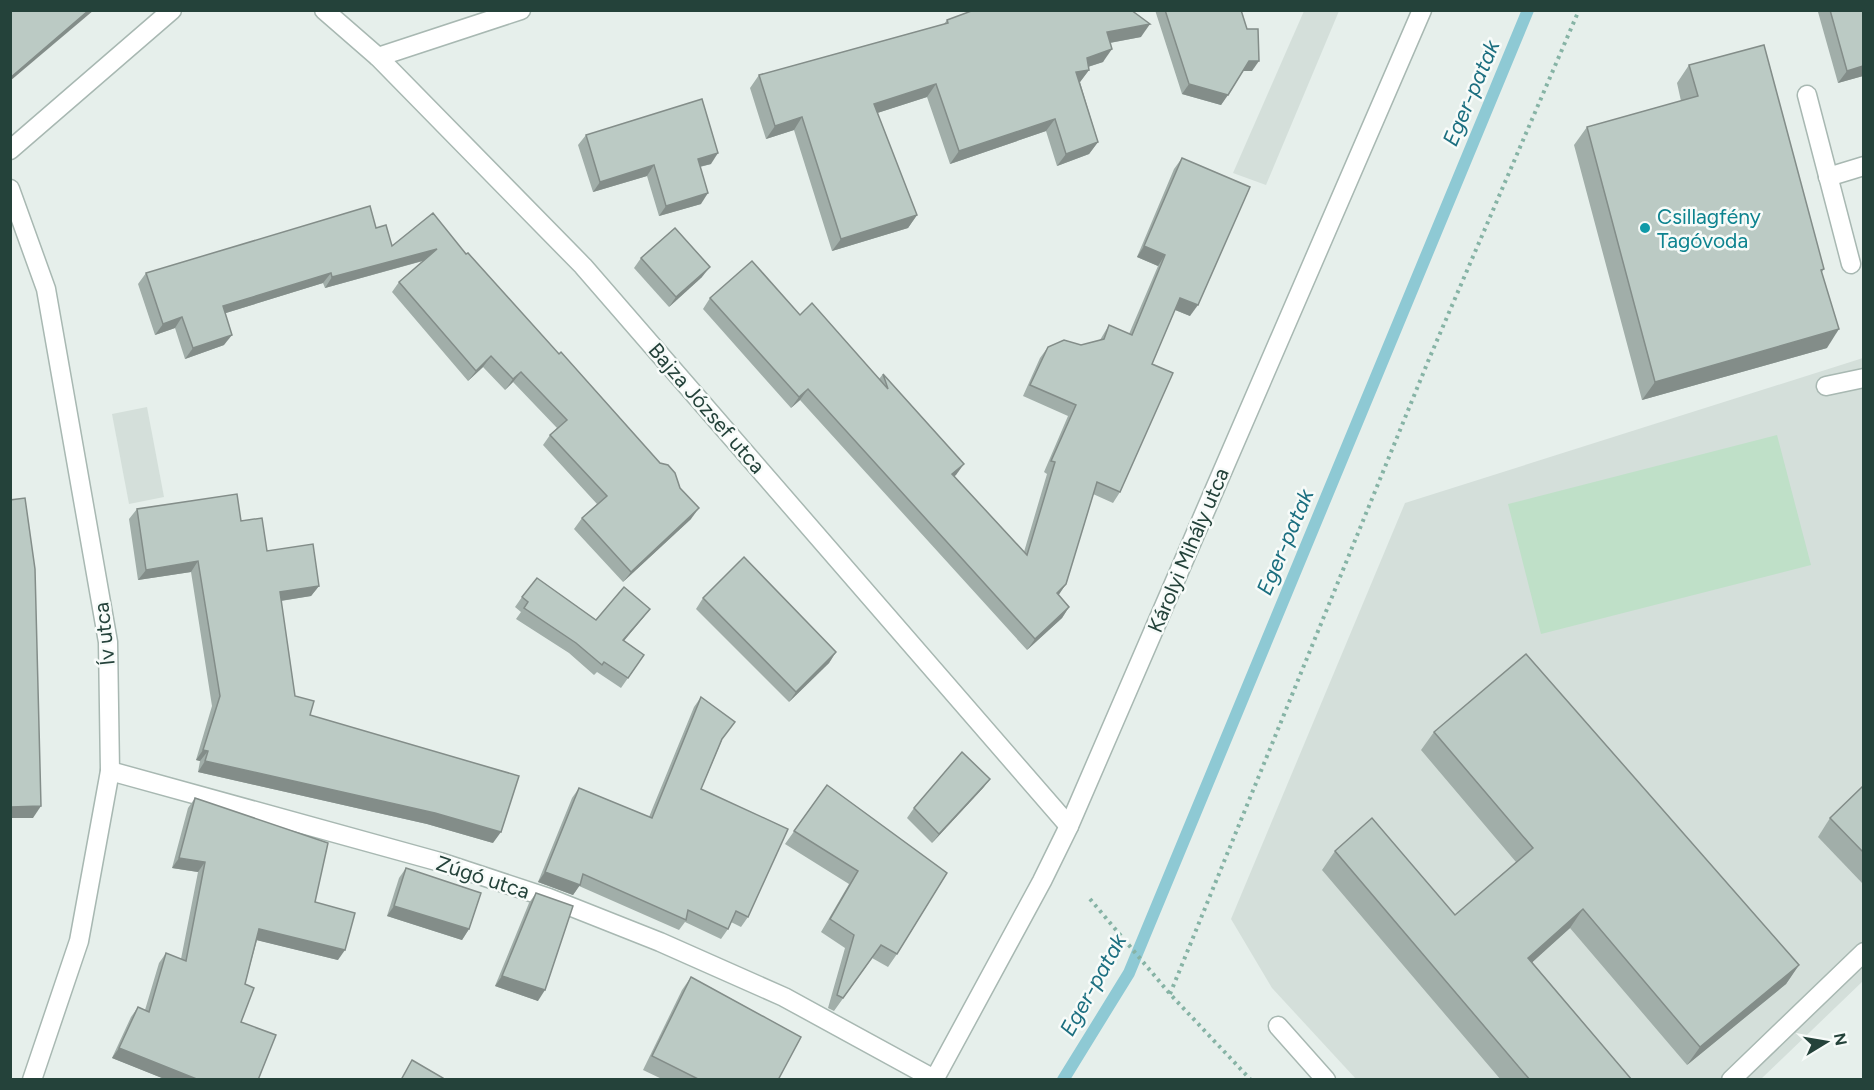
<svg xmlns="http://www.w3.org/2000/svg" width="1874" height="1090" font-family="Figtree,sans-serif">
<rect width="100%" height="100%" fill="#e6efeb"/>
<!-- built -->
<g fill="#d4dfda">
<path d="M1304,11H1339L1266,185L1233,173Z"/>
<path d="M1863,358V981L1761,1079H1356L1272,988L1231,919L1405,503Z"/>
<path d="M147,407L164,497L129,504L112,414Z"/>
</g>
<!-- green -->
<path fill="#bfe0c8" d="M1777,435L1811,565L1541,634L1508,504Z"/>
<g fill="none" stroke-linecap="round" stroke-linejoin="round">
<!-- stream -->
<path stroke="#8ec9d4" stroke-width="12" d="M1063,1080L1129,973L1528,10"/>
<defs>
<g id="minor">
<path d="M324,10L378,57L583,266L1069,826"/>
<path d="M378,57L521,10"/>
<path d="M1807,95L1851,264"/>
<path d="M10,150L172,10"/>
<path d="M1828,177L1864,166"/>
<path d="M10,189L46,289L108,642L110,771L79,941L32,1080"/>
<path d="M1826,386L1864,378"/>
<path d="M110,771L440,862L549,898L660,942L784,997L934,1079"/>
<path d="M1278,1026L1326,1080"/>
<path d="M934,1080L1042,881L1069,826L1422,10"/>
<path d="M1731,1080L1864,952"/>
</g>
</defs>
<!-- minor casing -->
<use href="#minor" stroke="#a8b8b2" stroke-width="21"/>
<!-- path -->
<g stroke="#86b3a5" stroke-width="4" stroke-dasharray="3 4.5" stroke-linecap="butt">
<path d="M1090,899L1170,994L1251,1080"/>
<path d="M1170,994L1429,359L1579,10"/>
</g>
<!-- minor -->
<use href="#minor" stroke="#fff" stroke-width="18"/>
</g>
<!-- wall -->
<g fill="#a1aea9">
<path d="M1155,10H1241L1252,71H1243L1221,105L1182,94Z"/>
<path d="M1819,10H1863V76L1838,83L1818,12Z"/>
<path d="M947,20L1141,37L1110,43L1103,62L1088,67L1089,70L1080,82L1098,142L1089,154L1057,166L1046,131L950,164L927,97L877,113L917,215L908,228L832,251L794,130L766,139L750,88L759,75L944,24Z"/>
<path d="M1689,65L1824,269L1822,272L1827,348L1642,400L1574,145L1587,127L1681,101L1677,83Z"/>
<path d="M586,135L711,164L700,167L701,204L659,216L647,176L593,192L578,145Z"/>
<path d="M1182,158L1190,316L1175,310L1152,364L1120,492L1113,503L1093,494L1066,584L1058,595L1069,607L1062,618L1027,650L800,400L791,408L703,309L710,298L800,315L879,379L883,374L964,464L954,476L1024,552L1047,474L1044,472L1068,416L1023,396L1040,358L1048,347L1081,345L1100,340L1109,325L1129,334L1158,266L1137,257L1174,169Z"/>
<path d="M376,228L392,246L466,254L691,519L623,582L574,529L582,518L597,504L543,445L550,435L557,428L513,382L505,390L483,367L468,381L392,292L399,282L423,261L325,288L323,283L226,313L224,345L185,359L175,328L155,335L138,284L146,273Z"/>
<path d="M641,258L702,277L669,307L634,268Z"/>
<path d="M137,509L241,521L267,551L319,586L311,596L281,601L295,696L310,715L493,843L427,824L198,772L200,761L196,760L212,706L191,572L138,580L129,519Z"/>
<path d="M522,597L596,620L650,609L642,619L624,641L644,655L621,688L597,672L594,675L569,653L516,619L521,612L515,607Z"/>
<path d="M703,598L836,652L829,663L789,702L696,609Z"/>
<path d="M701,697L722,740L701,789L748,917L741,927L731,922L728,929L721,939L685,922L679,930L579,886L573,895L538,882L572,798L579,788L649,817L694,707Z"/>
<path d="M1434,732L1799,965L1786,984L1687,1065L1570,928L1532,962L1632,1080H1501L1322,870L1335,851L1455,915L1516,862L1421,750Z"/>
<path d="M990,779L983,788L932,843L907,818L914,808Z"/>
<path d="M827,785L897,954L888,967L872,958L834,1011L828,1008L845,948L821,932L849,884L785,844Z"/>
<path d="M1863,786V884L1818,837L1830,818Z"/>
<path d="M195,798L315,902L338,960L257,940L245,984L241,1022L258,1080H167L112,1058L131,1017L138,1007L145,1010L159,963L166,953L181,959L198,872L172,868L188,808Z"/>
<path d="M406,868L469,929L462,940L387,916L399,878Z"/>
<path d="M536,893L538,1001L495,986L529,903Z"/>
<path d="M691,977L778,1080H664L643,1070L682,990Z"/>
</g>
<!-- shaded-wall -->
<g fill="#838d89">
<path d="M89,10H94L10,81V78L15,73Z"/>
<path d="M1150,24L1141,37L1098,45L1107,32Z"/>
<path d="M1112,49L1103,62L1078,70L1087,58Z"/>
<path d="M1249,61H1259L1252,71H1242Z"/>
<path d="M1863,66V76L1838,83L1847,71Z"/>
<path d="M1089,70L1080,82L1068,85L1076,72Z"/>
<path d="M936,84L927,97L865,117L874,104Z"/>
<path d="M1189,84L1228,95L1221,105L1182,94Z"/>
<path d="M802,117L794,130L766,139L775,126Z"/>
<path d="M1055,119L1046,131L950,164L959,151Z"/>
<path d="M1098,142L1089,154L1057,166L1066,154Z"/>
<path d="M718,153L711,164L690,169L698,159Z"/>
<path d="M654,165L647,176L593,192L600,182Z"/>
<path d="M708,193L701,204L659,216L666,206Z"/>
<path d="M917,215L908,228L832,251L841,239Z"/>
<path d="M1144,246L1165,255L1158,266L1137,257Z"/>
<path d="M437,249L429,259L325,288L332,277Z"/>
<path d="M710,267L702,277L669,307L676,297Z"/>
<path d="M331,273L323,283L216,316L223,306Z"/>
<path d="M1180,298L1198,305L1190,316L1173,309Z"/>
<path d="M182,317L175,328L155,335L163,324Z"/>
<path d="M1839,329L1827,348L1642,400L1655,382Z"/>
<path d="M232,335L224,345L185,359L193,348Z"/>
<path d="M491,356L483,367L468,381L476,371Z"/>
<path d="M521,372L513,382L505,390L513,379Z"/>
<path d="M808,389L800,400L791,408L799,397Z"/>
<path d="M964,464L956,475L944,485L952,474Z"/>
<path d="M699,508L691,519L623,582L631,572Z"/>
<path d="M198,561L191,572L138,580L146,570Z"/>
<path d="M1066,584L1058,596L1057,593Z"/>
<path d="M319,586L311,596L273,602L280,592Z"/>
<path d="M1069,607L1062,618L1027,650L1035,639Z"/>
<path d="M650,609L642,619L616,650L623,640Z"/>
<path d="M836,652L829,663L789,702L796,692Z"/>
<path d="M203,750L208,751L200,761L196,760Z"/>
<path d="M205,761L435,813L501,832L493,843L427,824L198,772Z"/>
<path d="M990,779L983,788L932,843L939,834Z"/>
<path d="M41,806L33,818H10V807Z"/>
<path d="M179,858L205,862L198,872L172,868Z"/>
<path d="M545,872L580,885L573,895L538,882Z"/>
<path d="M394,906L469,929L462,940L387,916Z"/>
<path d="M1583,909L1570,928L1516,977L1528,958Z"/>
<path d="M259,929L345,950L338,960L252,939Z"/>
<path d="M1799,965L1786,984L1687,1065L1700,1047Z"/>
<path d="M502,976L545,990L538,1001L495,986Z"/>
<path d="M119,1048L199,1080H167L112,1058Z"/>
</g>
<!-- building -->
<g fill="#bbcac4" stroke="#838d89" stroke-width="1.5">
<path d="M10,10H89L10,78Z"/>
<path d="M974,10H1131L1150,24L1107,32L1112,49L1087,58L1089,70L1076,72L1098,142L1066,154L1055,119L959,151L936,84L874,104L917,215L841,239L802,117L775,126L759,75L948,23L947,20Z"/>
<path d="M1165,10H1241L1247,29H1258L1259,61H1249L1228,95L1189,84Z"/>
<path d="M1830,10H1863V66L1847,71Z"/>
<path d="M1764,45L1824,269L1821,270L1839,329L1655,382L1587,127L1698,96L1689,65Z"/>
<path d="M702,99L718,153L698,159L708,193L666,206L654,165L600,182L586,135Z"/>
<path d="M1182,158L1250,187L1198,305L1180,298L1152,364L1173,373L1120,492L1097,482L1066,584L1057,593L1069,607L1035,639L808,389L799,397L710,298L752,261L800,315L812,303L888,389L883,374L964,464L952,474L1027,555L1055,462L1051,461L1076,405L1030,385L1048,347L1064,340L1081,345L1104,339L1109,325L1132,335L1165,255L1144,246Z"/>
<path d="M370,206L376,228L386,225L392,246L433,213L466,254L468,253L559,354L561,352L660,463L668,465L675,473L680,488L699,508L631,572L582,518L607,496L550,435L567,420L521,372L513,379L491,356L476,371L399,282L437,249L332,277L331,273L223,306L232,335L193,348L182,317L163,324L146,273Z"/>
<path d="M675,228L710,267L676,297L641,258Z"/>
<path d="M237,494L241,521L262,518L267,551L313,544L319,586L280,592L295,696L314,701L310,715L519,776L501,832L435,813L205,761L208,751L203,750L220,696L198,561L146,570L137,509Z"/>
<path d="M25,498L35,569L41,806L10,807V500Z"/>
<path d="M744,557L836,652L796,692L703,598Z"/>
<path d="M537,578L596,620L624,587L650,609L623,640L644,655L628,678L604,662L602,665L576,643L524,608L528,602L522,597Z"/>
<path d="M1526,654L1799,965L1700,1047L1583,909L1528,958L1632,1080H1530L1335,851L1372,818L1455,915L1533,848L1434,732Z"/>
<path d="M701,697L735,722L722,739L701,789L788,829L748,917L736,911L728,929L688,910L686,920L583,874L580,885L545,872L579,788L652,818Z"/>
<path d="M962,752L990,779L939,834L914,808Z"/>
<path d="M827,785L947,873L897,954L881,945L843,998L837,995L854,935L830,919L858,871L794,831Z"/>
<path d="M1863,786V852L1830,818Z"/>
<path d="M195,798L328,843L315,902L355,913L345,950L259,929L245,984L254,988L241,1022L276,1035L258,1080H199L119,1048L138,1007L149,1012L166,953L186,961L205,862L179,858Z"/>
<path d="M406,868L481,893L469,929L394,906Z"/>
<path d="M536,893L573,906L545,990L502,976Z"/>
<path d="M691,977L801,1037L778,1080H700L652,1056Z"/>
<path d="M412,1060L443,1078L442,1080H401Z"/>
</g>
<!-- markers -->
<circle fill="#0f9aa8" stroke="#f7fbf9" stroke-width="2" cx="1645" cy="228" r="6"/>
<g text-anchor="middle" dominant-baseline="central" stroke-width="5" stroke-linejoin="round" paint-order="stroke">
<!-- culture labels -->
<g font-size="21" fill="#0d838f" stroke="#f7fbf9" text-anchor="start">
<text x="1657" y="216">Csillagfény<tspan x="1657" dy="24">Tagóvoda</tspan></text>
</g>
<!-- street labels -->
<g font-size="21" fill="#24423a" stroke="#f7fbf9">
<text transform="translate(707 408) rotate(49)">Bajza József utca</text>
<text transform="translate(1188 550) rotate(-67)">Károlyi Mihály utca</text>
<text transform="translate(104 634) rotate(-96)">Ív utca</text>
<text transform="translate(483 877) rotate(18)">Zúgó utca</text>
</g>
<!-- water labels -->
<g font-size="22" font-style="italic" fill="#1c6f80" stroke="#f7fbf9">
<text transform="translate(1471 93) rotate(-67)">Eger-patak</text>
<text transform="translate(1285 542) rotate(-67)">Eger-patak</text>
<text transform="translate(1093 985) rotate(-61)">Eger-patak</text>
</g>
</g>
<!-- border -->
<rect width="1874" height="1090" fill="none" stroke="#24423a" stroke-width="24"/>
<!-- north arrow -->
<g transform="translate(1826 1042) rotate(79)" stroke="#f7fbf9" stroke-width="4.5" paint-order="stroke">
<path d="M0-4.5L10 22L0 15L-10 22Z" fill="#24423a"/>
<text y="-9" font-size="16" font-weight="bold" text-anchor="middle" fill="#24423a">N</text>
</g>
</svg>
